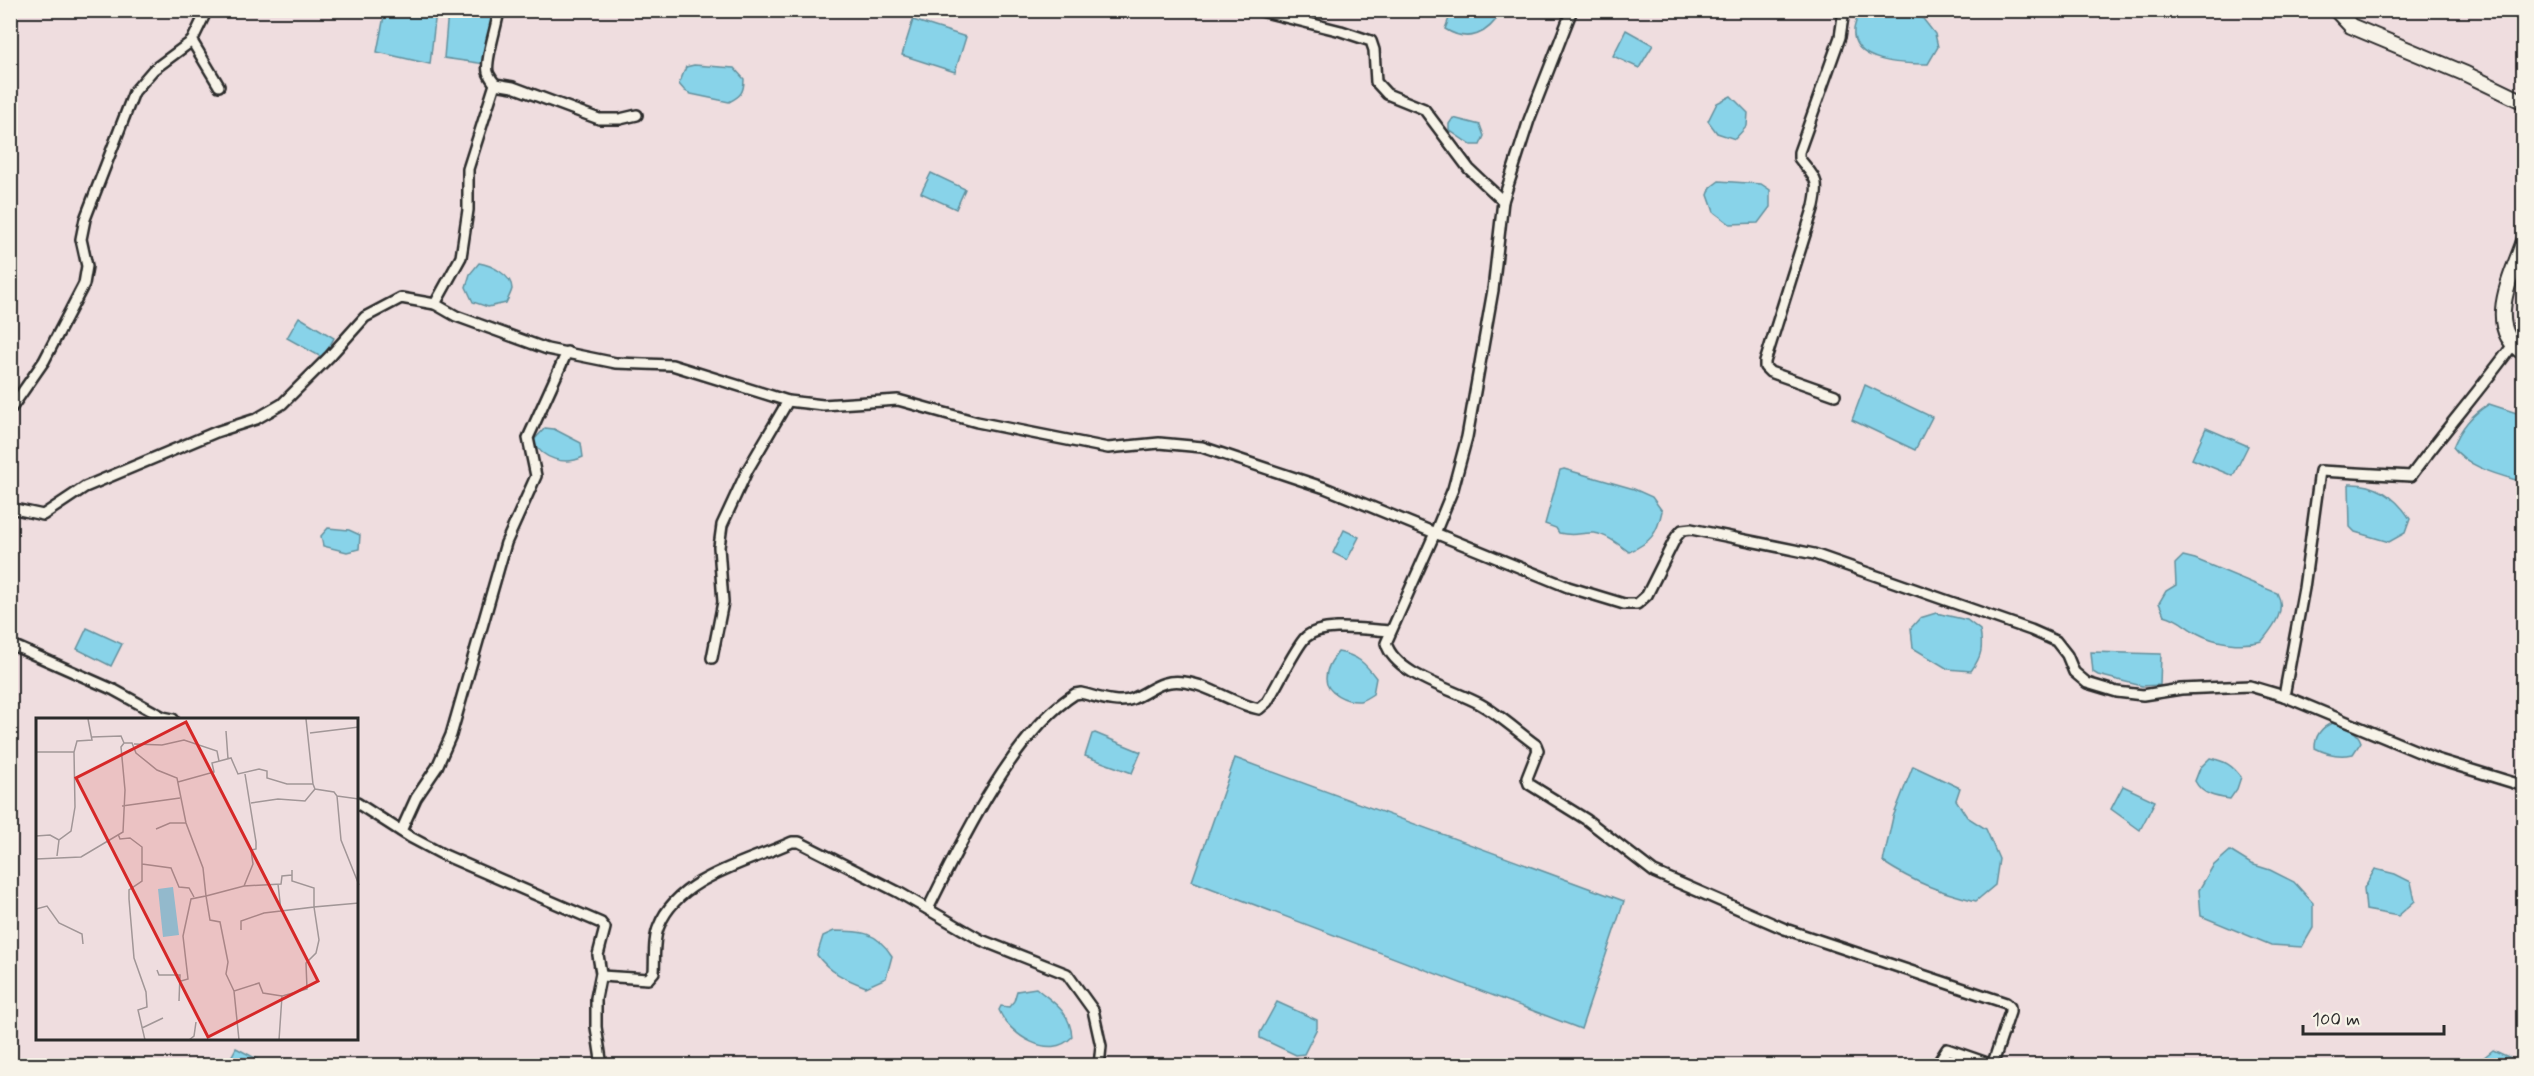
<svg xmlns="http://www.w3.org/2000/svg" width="2534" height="1076" font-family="Mynerve,sans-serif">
<rect width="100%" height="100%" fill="#efdddf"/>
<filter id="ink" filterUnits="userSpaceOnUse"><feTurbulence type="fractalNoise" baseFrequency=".0167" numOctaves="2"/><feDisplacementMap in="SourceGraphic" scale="12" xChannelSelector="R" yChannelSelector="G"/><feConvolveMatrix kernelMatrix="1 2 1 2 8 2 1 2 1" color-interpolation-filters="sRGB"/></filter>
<g filter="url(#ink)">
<!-- water -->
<g fill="#88d3e9" stroke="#63909d" stroke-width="1.5">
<path d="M1452,10H1502V11C1488,34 1469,44 1445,29Z"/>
<path d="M1860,10L1917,11L1935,34L1938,47L1928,64C1907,64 1850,64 1854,29C1855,23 1858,16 1860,10Z"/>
<path d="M385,11H436L430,64L377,52Z"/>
<path d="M448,11H497L485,64L444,58Z"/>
<path d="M913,20L966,37L955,72L902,55Z"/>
<path d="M1626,30L1653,45L1639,68L1613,56Z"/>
<path d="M694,65L734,68L744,79C744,92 741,96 729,102L691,94L685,91L679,84L686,67Z"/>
<path d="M1731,96L1748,113L1747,126L1735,139L1717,133L1708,121L1717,103Z"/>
<path d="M1453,118L1480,125L1484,136L1480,145H1471L1449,130V124Z"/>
<path d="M931,173L965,189L956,209L921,193Z"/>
<path d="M1719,181L1761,184L1770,190V207L1758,223L1730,224L1714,212L1708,195L1711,187Z"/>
<path d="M479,263C491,265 512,275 512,289C511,293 508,299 506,303L488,307L473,302L466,287L470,274Z"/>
<path d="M299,317L334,338L323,358L287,338Z"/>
<path d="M1865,385L1932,417L1915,450L1852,420Z"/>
<path d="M2489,404L2523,415V482C2499,475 2468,468 2453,447C2461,428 2471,415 2489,404Z"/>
<path d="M545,428L554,429L581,443L583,457C565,466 542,459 533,441Z"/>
<path d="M2206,428L2248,446L2233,476L2192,459Z"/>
<path d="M1564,469L1634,489L1652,497L1662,511C1657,534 1651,542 1629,552C1618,544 1607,535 1594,533C1581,532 1576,537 1559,533L1556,528L1545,524L1560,470Z"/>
<path d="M2349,484C2376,483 2396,497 2410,519L2405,533L2389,542L2355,532L2350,527Z"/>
<path d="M328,528L349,530L360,535L359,549L347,552L323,546L321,536Z"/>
<path d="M1344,530L1359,537L1347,560L1333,553Z"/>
<path d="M2183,556L2195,559L2277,593C2287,611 2273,627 2262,641C2242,647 2215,643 2197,633C2183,626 2182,620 2164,615L2159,603L2166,591L2176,585L2175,564Z"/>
<path d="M1936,613L1967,620L1980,630C1983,648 1982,656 1971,671L1948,669L1913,648L1911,628L1920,618Z"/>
<path d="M87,628L122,644L111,666L77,649Z"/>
<path d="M1338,652C1357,655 1365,663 1376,678L1373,694C1370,696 1364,700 1360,701C1347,702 1326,693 1326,679C1326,668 1332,660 1338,652Z"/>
<path d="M2091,652L2161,654L2160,685L2142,686L2098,675L2093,672Z"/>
<path d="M2332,723C2344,727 2357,729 2361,742L2353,754C2339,757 2328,755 2315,748C2315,736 2320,728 2332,723Z"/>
<path d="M1095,733L1141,752L1132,773L1085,756L1092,734Z"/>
<path d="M1235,758L1624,901L1581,1029L1192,881Z"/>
<path d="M2210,758C2225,761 2232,765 2241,777L2237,789L2230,799C2216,797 2202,795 2195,781L2200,768Z"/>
<path d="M1913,766L1960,788L1956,800L1967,817L1986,829L1999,859L1995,885L1976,901C1940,892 1915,883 1883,862L1893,817Z"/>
<path d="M2123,786L2155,801L2140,830L2111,809Z"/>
<path d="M2230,851L2251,864L2270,870L2294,882L2313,903V928L2302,947L2271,945L2201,916L2199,890L2213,866Z"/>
<path d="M2375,869L2395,874L2411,882L2415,901L2398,916L2366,910L2364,888Z"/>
<path d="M834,931C861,931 876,931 892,956L886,978L866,987C846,979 830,973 817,955L823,936Z"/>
<path d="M1036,988C1055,1004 1070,1011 1072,1037C1050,1061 1009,1035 999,1010L1001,1006L1009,1007L1014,1001L1017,991Z"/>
<path d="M1277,1002L1317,1020V1028L1304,1054L1296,1055L1260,1038V1033Z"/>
<path d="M236,1048L263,1062L261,1065H227Z"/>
<path d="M2493,1050L2511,1058L2517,1065H2480L2482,1059Z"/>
</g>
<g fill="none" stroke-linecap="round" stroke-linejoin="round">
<defs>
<g id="minor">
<path d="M1257,10L1341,31L1371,41L1374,50L1376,82L1387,94L1424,109L1469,169L1503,201"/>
<path d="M192,41L219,86"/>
<path d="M495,84L513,87L599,119H620L637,115"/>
<path d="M435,304L461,257L468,210V169L495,84C493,81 489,76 488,72C485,60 497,26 499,10"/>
<path d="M2512,346C2480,390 2444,431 2411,476L2320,471L2304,588L2284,696L2436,759L2524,786"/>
<path d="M1835,395L1770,372L1765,367V362L1814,206C1820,178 1815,179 1799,158V152L1840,37L1844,10"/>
<path d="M10,410L44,361L84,284L87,266L81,239L85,219L134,92L153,70L192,41L207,10"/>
<path d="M10,508L43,515L85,487L216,432L256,419L282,404L330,356L365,317L401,298L435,304L456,316L547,349L616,363L672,365L788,401L823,405L898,400L977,422L1108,448L1159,443L1202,447L1325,488L1435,533L1453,489L1467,437L1493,290L1503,201L1529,120L1572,10"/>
<path d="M10,644L114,690L163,717L173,719"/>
<path d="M712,658L723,602L719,547L722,525L747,471L788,401"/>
<path d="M357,803L410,837L442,854L601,923L605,928L598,955L601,973L596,998V1027L602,1066"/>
<path d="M401,831L416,798L437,767L451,735L506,543L536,476L528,438L567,352"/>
<path d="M928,909C960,844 1013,733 1075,694L1081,693C1095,696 1118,705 1132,699C1152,691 1159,679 1184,682C1210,685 1233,704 1259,709L1267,702C1276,688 1296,646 1306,637C1323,622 1368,630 1390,631"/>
<path d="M601,976L648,979L654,972C655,958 653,939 659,926C678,877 749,862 792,842H799L898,892L981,940L1067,974L1093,1010L1101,1046L1099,1066"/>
<path d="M1993,1063L2010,1012V1007L2006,1003L1785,929L1654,872L1587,820L1529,784L1527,778L1538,750L1536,745C1518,732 1500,715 1480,704C1453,689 1395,675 1386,643L1435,533L1568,587L1624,604H1637L1647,595L1676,537L1682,530L1691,529L1814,554L2031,630L2056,641L2067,655L2074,672L2087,683L2117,692L2143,695L2181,689L2250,686L2284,696"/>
<path d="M1936,1066L1947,1049L1996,1066"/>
</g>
<g id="secondary">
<path d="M2336,10L2351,26L2466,74L2524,102"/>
<path d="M2524,241C2512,276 2483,328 2524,353"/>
</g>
</defs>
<!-- minor casing -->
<use href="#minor" stroke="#2b2b2b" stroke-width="14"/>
<!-- secondary casing -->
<use href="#secondary" stroke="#2b2b2b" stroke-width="18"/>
<!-- minor -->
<use href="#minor" stroke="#f7f3e8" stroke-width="9"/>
<!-- secondary -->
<use href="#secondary" stroke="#f7f3e8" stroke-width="14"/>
</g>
</g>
<!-- overview -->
<g transform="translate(36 718)">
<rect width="322" height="322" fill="#efdddf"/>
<path d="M137,169L143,217L127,219L122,171Z" fill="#88d3e9"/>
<path fill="none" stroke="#a19697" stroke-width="1.5" d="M270,1L277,66L279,71L298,74L301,78L305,122L323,167M190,13L192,41M274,15L323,9M56,19L85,18L88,25M88,25H96L100,35L121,52L141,60L150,105L167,150L170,178L208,168L245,166L246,158L256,157M98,26L126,27L148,22L181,33L183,43M0,34H38M142,64L178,54L176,45L195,40L202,56L223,51L231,53V60L251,66H277M301,78L323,81M215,85L242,81L269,83L279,71M86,88L144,80M120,111L134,105H150M82,116L84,121L94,120L106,129V163L93,172V181L98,240L110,274L111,289L102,292L109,322M0,118L14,117L23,122M21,138L23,122L35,113L39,89L38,34L41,23L56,22L52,1M0,141L45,139L87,114L89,72L85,29L88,25M106,146L135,150L143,169L153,170L158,179M242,166L245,193M208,168L217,146L215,132L220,131V124L209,56M0,191L11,188L23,205L46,216L47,226M205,212V203L228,195L278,189V170L256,163V152M121,252L123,257H144L143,283M145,263L152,261L147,218L155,181L170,178L174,202L184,204L192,244L190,256L198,273M106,310L127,300M153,322L158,318L160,304M203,322L198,273L223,265L227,275L246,278M243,322L246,278L271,271L270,245L280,235L283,222L278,189L323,185"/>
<path fill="#d62828" fill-opacity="0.15" stroke="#d62828" stroke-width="3" d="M150,4L282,263L172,319L40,60Z"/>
<rect width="322" height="322" fill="none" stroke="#2b2b2b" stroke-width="3"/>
</g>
<!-- margin -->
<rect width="2534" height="1076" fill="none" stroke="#f7f3e8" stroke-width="36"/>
<rect x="18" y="18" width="2498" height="1040" fill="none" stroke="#2b2b2b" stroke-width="2" filter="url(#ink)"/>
<!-- scale -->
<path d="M2303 1025v9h141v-9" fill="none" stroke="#2b2b2b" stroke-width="3"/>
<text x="2312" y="1025" font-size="18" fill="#2b2b2b" stroke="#f7f3e8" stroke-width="4.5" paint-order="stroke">100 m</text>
</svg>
